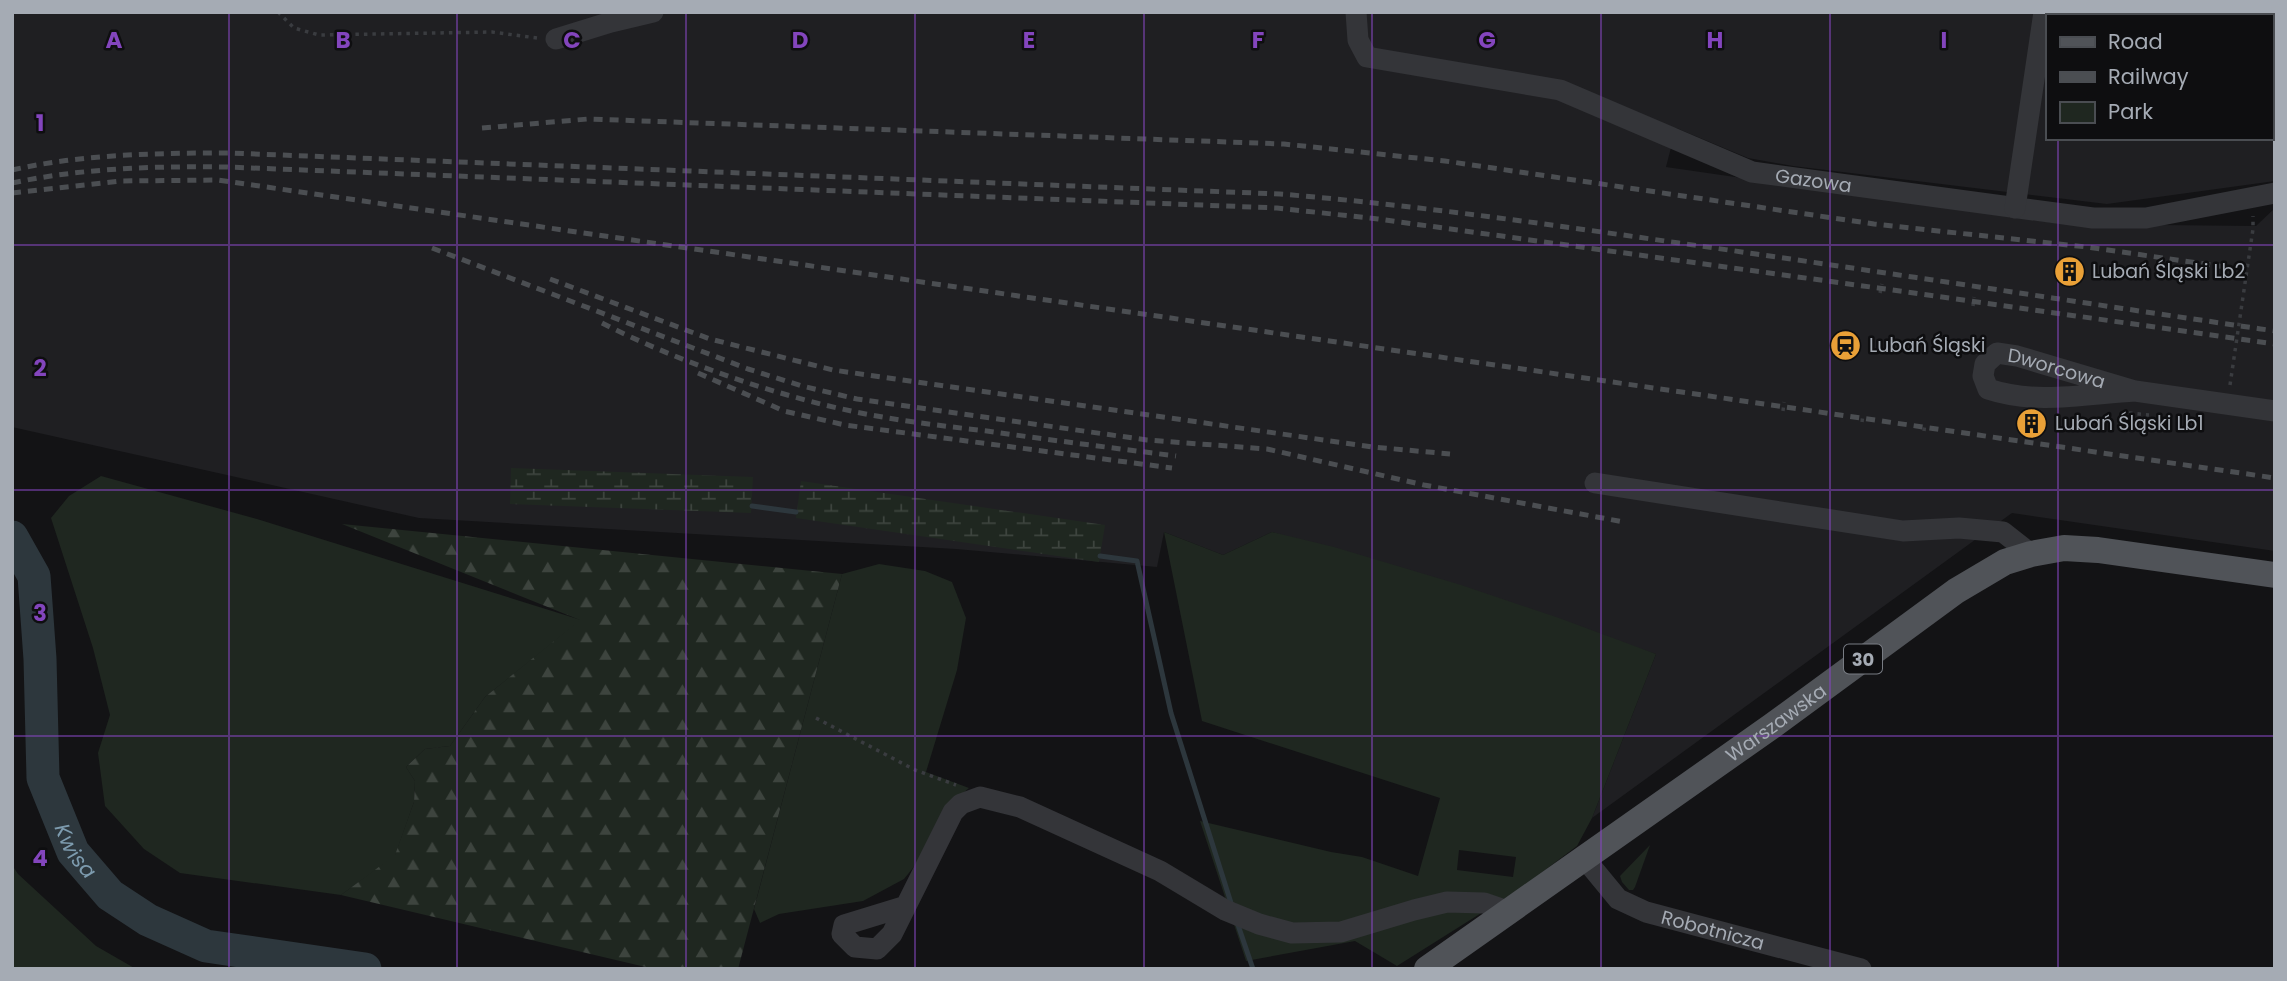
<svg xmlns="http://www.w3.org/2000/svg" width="2287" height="981" font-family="Poppins,sans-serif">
<defs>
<pattern id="forest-firs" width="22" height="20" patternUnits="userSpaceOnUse" patternTransform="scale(1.75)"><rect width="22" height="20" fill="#1f2720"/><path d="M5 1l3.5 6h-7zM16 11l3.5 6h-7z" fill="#3d443e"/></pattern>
<pattern id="wetland-marsh" width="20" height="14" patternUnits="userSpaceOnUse" patternTransform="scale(1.75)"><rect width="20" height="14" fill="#1f2720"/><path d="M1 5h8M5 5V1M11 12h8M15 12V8" fill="none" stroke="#3d443e"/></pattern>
</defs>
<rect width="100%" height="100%" fill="#131315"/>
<!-- built -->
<path fill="#1f1f22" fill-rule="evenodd" d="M12,12H2275V181L2107,204L1793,166L1748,158L1676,128L1666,167L2062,224L2256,226L2275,208V551L2012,513L1592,818L1656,654L1272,532L1223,555L1164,532L1157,567L956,549L419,518L12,427ZM2047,16H2271V138H2047Z"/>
<!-- green -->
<g fill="#1f2720" fill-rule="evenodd">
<path d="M101,476L257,519L581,620L485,697L450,746L425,749L406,767L415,781L414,802L395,856L341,895L180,873L144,849L105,806L98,753L110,715L93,648L51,518L69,496Z"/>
<path d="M1164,532L1223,555L1272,532L1334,547L1461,585L1559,618L1656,654L1592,818L1577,846L1521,888L1397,966L1355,941L1246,961L1200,821L1331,852L1362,857L1418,876L1440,798L1202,721ZM1459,850L1516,857L1513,877L1457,870Z"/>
<path d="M879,564L925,571L952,582L966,618L957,670L926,772L969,788L948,806L929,848L904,879L863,901L779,914L760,923L754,909L842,574Z"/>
<path d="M1650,845L1635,887L1633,890H1629L1622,882L1620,876Z"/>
<path d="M12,865L18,874L96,946L136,969H12Z"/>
</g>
<!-- forest -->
<path fill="url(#forest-firs)" d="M342,524L842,574L738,969H654L341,895L395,855L414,802L415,781L406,767L425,749L450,746L485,697L580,620Z"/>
<!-- wetland -->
<g fill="url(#wetland-marsh)">
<path d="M511,468L753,477L751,513L510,504Z"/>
<path d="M801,481L1105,525L1099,562L796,518Z"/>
</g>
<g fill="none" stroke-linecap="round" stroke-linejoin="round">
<!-- stream -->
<g stroke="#2d373d" stroke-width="5">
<path d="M752,506L796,512"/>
<path d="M1100,556L1137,561L1171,713L1232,906"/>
<path d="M1237,922L1253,969"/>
</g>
<!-- river -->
<path stroke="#2d373d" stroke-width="33" id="s1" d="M12,537L34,576L40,659L43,778L73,852L110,895L148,920L206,946L365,969"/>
<!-- path -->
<g stroke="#3a3c40" stroke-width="3.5" stroke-dasharray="3.5 5" stroke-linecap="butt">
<path d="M278,12L294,28L319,35L492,32L537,38"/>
<path d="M1880,293L1882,284"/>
<path d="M1973,306L1974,297"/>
<path d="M2230,385L2253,229V216"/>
<path d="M1783,411L1784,402"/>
<path d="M2129,413L2149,415"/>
<path d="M1862,422L1863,414"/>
<path d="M1924,431L1925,423"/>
<path d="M816,718L915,770L956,785"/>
</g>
<!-- minor -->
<g stroke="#343539" stroke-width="21">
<path id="s2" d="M1356,12L1358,40L1367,57L1560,90L1752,172L2093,218H2146L2275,193"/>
<path d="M2056,12L2082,16"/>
<path d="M2140,16V12"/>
<path d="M556,39L611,22L653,12"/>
<path d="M2271,46L2275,47"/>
<path d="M2015,208L2044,12"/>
<path id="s3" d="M2135,391C2086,394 2036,405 1988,389L1983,376L1985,364L1997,353L2017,356L2135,391L2275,411"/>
<path d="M1595,483L1903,531L1959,528L2003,532L2031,554"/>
<path id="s4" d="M1585,859L1618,899L1646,912L1861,969"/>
<path d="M906,906L844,925L842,934L855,947L877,949L892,934L953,812L961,804L980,797L1020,807L1160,871L1225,910L1259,924L1292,933L1341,932L1414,910L1447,902L1484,903L1510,912"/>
</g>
<!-- major -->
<path stroke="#505358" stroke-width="26" id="s5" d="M1427,969L1772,726L1956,591L2005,562L2031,554L2064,548L2098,550L2275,575"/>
<!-- rail -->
<g stroke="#4b4e52" stroke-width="5" stroke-dasharray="9 7" stroke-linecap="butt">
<path d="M482,128L588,119L1284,144L1445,161L1874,224L2087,247L2226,267"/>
<path d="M12,170C83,154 156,153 229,153L1280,194C1414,205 1546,224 1679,243C1878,271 2076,302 2275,331"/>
<path d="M12,183C83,168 155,166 227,167L1277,208L1378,219L1878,288L2275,344"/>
<path d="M12,193L120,181L218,180L2275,478"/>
<path d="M432,248L748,369L802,386L857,399L1147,440L1267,449L1424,485L1624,522"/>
<path d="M550,279L710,339L833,370L1373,447L1450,454"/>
<path d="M602,323C677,361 773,395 856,412C899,421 943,426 987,431C1050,440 1113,448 1176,456"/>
<path d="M698,373L784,411L845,425L1172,468"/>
</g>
</g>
<!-- grid -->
<path fill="none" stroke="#8345bd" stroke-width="2" stroke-opacity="0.55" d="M229,12V969M457,12V969M686,12V969M915,12V969M1144,12V969M1372,12V969M1601,12V969M1830,12V969M2058,12V16M2058,138V969M12,245H2275M12,490H2275M12,736H2275"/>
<!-- icons -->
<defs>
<symbol id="building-disc" viewBox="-11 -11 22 22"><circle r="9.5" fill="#e9a037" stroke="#0e0e10"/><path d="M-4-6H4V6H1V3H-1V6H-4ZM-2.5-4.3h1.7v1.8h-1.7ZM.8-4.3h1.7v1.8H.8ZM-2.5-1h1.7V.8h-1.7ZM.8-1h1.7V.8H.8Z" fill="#111"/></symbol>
<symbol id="station-disc" viewBox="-11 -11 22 22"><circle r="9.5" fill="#e9a037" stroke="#0e0e10"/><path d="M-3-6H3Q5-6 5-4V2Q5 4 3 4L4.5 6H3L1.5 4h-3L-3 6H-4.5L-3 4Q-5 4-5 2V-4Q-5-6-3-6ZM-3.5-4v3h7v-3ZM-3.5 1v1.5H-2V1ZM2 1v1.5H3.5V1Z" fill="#111"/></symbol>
</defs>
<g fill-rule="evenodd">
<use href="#building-disc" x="2052" y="254" width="35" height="35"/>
<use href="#station-disc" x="1828" y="328" width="35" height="35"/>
<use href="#building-disc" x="2014" y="406" width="35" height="35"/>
</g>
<g text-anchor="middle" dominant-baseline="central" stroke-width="5" stroke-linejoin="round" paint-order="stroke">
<!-- shield labels -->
<rect fill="#0e0e10" stroke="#787c83" stroke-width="2" x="1844" y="644.5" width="38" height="29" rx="5"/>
<g font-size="18" font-weight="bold" fill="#a5abb4">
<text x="1863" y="659">30</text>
</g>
<!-- street labels -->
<g font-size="19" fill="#a5abb4" stroke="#0e0e10">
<text stroke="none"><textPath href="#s2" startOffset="514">Gazowa</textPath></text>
<text stroke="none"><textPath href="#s3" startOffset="252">Dworcowa</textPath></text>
<text stroke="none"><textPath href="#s5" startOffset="427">Warszawska</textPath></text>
<text stroke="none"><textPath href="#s4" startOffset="152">Robotnicza</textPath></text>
</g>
<!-- poi labels -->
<g font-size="19" fill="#a5abb4" stroke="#0e0e10" text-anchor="start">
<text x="2092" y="271">Lubań Śląski Lb2</text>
<text x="1869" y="345">Lubań Śląski</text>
<text x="2055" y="423">Lubań Śląski Lb1</text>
</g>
<!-- water labels -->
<g font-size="21" font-style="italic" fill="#7d9bae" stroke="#0e0e10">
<text stroke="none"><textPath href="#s1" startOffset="327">Kwisa</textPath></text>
</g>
</g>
<g font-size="23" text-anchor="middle" font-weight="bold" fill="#8345bd" stroke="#0e0e10" stroke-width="5" stroke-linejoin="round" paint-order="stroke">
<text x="114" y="48">A</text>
<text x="343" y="48">B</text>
<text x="572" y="48">C</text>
<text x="800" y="48">D</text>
<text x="1029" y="48">E</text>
<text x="1258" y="48">F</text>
<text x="1487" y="48">G</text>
<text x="1715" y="48">H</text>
<text x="1944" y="48">I</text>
<text x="40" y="131">1</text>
<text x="40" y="376">2</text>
<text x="40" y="621">3</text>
<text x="40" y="866">4</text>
</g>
<!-- border -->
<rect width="2287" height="981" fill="none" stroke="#a5abb4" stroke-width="28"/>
<!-- legend -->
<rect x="2046" y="14" width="228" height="126" fill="#0e0e10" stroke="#4a4d52" stroke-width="2"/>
<rect x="2060" y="37" width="35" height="10" fill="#505358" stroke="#4a4d52" stroke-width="2"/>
<text x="2108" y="49" font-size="21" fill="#a5abb4">Road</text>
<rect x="2060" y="72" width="35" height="10" fill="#4b4e52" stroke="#4a4d52" stroke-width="2"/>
<text x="2108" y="84" font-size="21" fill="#a5abb4">Railway</text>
<rect x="2060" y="102" width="35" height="21" fill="#1f2720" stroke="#4a4d52" stroke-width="2"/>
<text x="2108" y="119" font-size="21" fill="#a5abb4">Park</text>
</svg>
